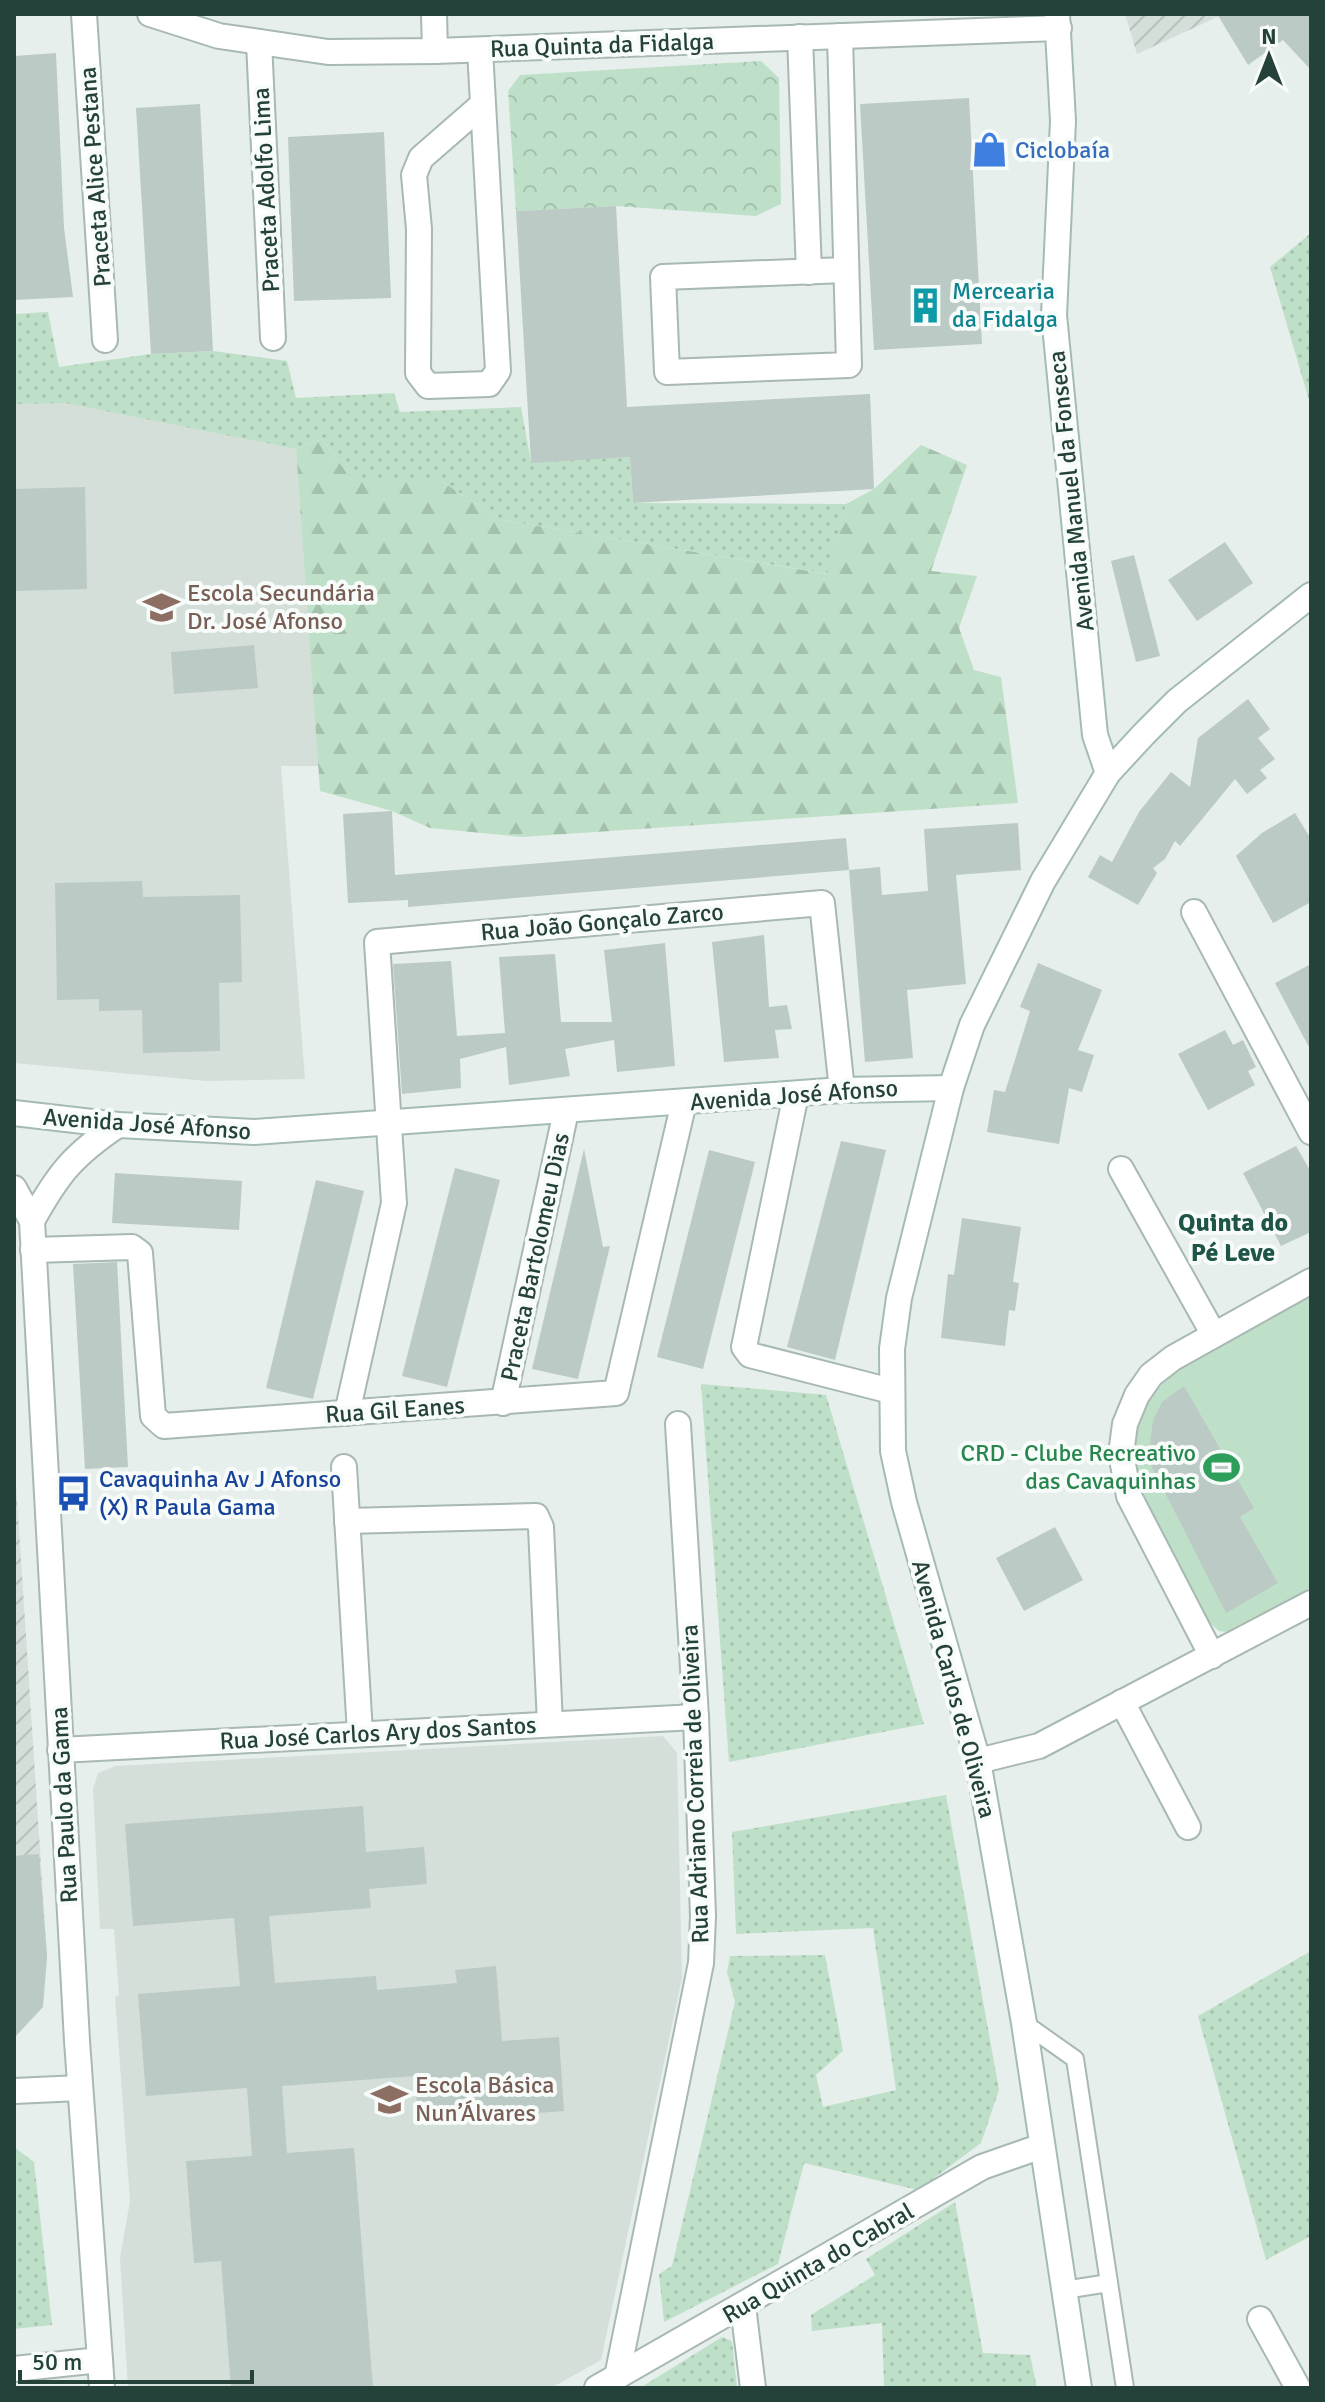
<svg xmlns="http://www.w3.org/2000/svg" width="1325" height="2402" font-family="Signika,sans-serif">
<defs>
<pattern id="industrial-furrows" width="10" height="10" patternUnits="userSpaceOnUse" patternTransform="scale(2)"><rect width="10" height="10" fill="#d4dfda"/><path d="M-1 1l2-2M0 10L10 0M9 11l2-2" fill="none" stroke="#b6c1bc"/></pattern>
<pattern id="grass-dots" width="8" height="8" patternUnits="userSpaceOnUse" patternTransform="scale(2)"><rect width="8" height="8" fill="#bfe0c8"/><path d="M2 2h.1M6 6h.1" fill="none" stroke="#a4c1ad" stroke-width="1.8" stroke-linecap="round"/></pattern>
<pattern id="forest-firs" width="22" height="20" patternUnits="userSpaceOnUse" patternTransform="scale(2)"><rect width="22" height="20" fill="#bfe0c8"/><path d="M5 1l3.5 6h-7zM16 11l3.5 6h-7z" fill="#a4c1ad"/></pattern>
<pattern id="park-crowns" width="20" height="18" patternUnits="userSpaceOnUse" patternTransform="scale(2)"><rect width="20" height="18" fill="#bfe0c8"/><path d="M2 6a3 3 0 1 1 6 0M12 15a3 3 0 1 1 6 0" fill="none" stroke="#a4c1ad"/></pattern>
</defs>
<rect width="100%" height="100%" fill="#e6efeb"/>
<!-- built -->
<g fill="#d4dfda">
<path d="M65,402L296,449L319,766H281L305,1079L206,1081L14,1063V404Z"/>
<path d="M663,1736L677,1753L682,1978L601,2360L551,2388H128L120,2258L130,2201L115,1997L119,1995L114,1929H100L93,1789L98,1773L116,1766Z"/>
</g>
<!-- industrial -->
<g fill="url(#industrial-furrows)">
<path d="M1125,14H1224L1137,54Z"/>
<path d="M14,1453L47,1957L14,2035Z"/>
</g>
<!-- grass -->
<g fill="url(#grass-dots)">
<path d="M1311,233V407L1270,267Z"/>
<path d="M48,312L59,367L151,354L213,351L287,361L296,398L394,393L400,412L521,407L531,462L630,457L633,503L846,504L828,574L502,520L441,481H353L322,439L296,449L66,403L14,404V314Z"/>
<path d="M701,1384L826,1395L924,1724L729,1762Z"/>
<path d="M946,1795L999,2090L981,2143L918,2190L804,2163L778,2264L664,2322L659,2274L672,2266L735,2002L727,1972L730,1956L825,1955L843,2051L816,2075L823,2107L896,2090L873,1928L736,1934L732,1832Z"/>
<path d="M1311,1951V2236L1266,2260L1198,2016Z"/>
<path d="M14,2147L34,2162L52,2325L14,2329Z"/>
<path d="M955,2202L983,2353L1030,2355L1037,2388H884L882,2323L812,2331L811,2315L875,2275L866,2259Z"/>
<path d="M722,2337L732,2341L737,2388H640Z"/>
</g>
<!-- forest -->
<path fill="url(#forest-firs)" d="M322,439L353,481H441L502,520L827,574L846,504L874,489L921,445L967,465L931,571L977,576L959,628L974,670L1001,677L1018,803L522,837L430,828L392,811L320,791L296,449Z"/>
<!-- park -->
<path fill="url(#park-crowns)" d="M761,61L779,78L781,204L756,216L616,206L516,211L508,91L520,75Z"/>
<!-- pitch -->
<path fill="#bfe0c8" d="M1311,1293V1588L1227,1632L1219,1631L1204,1618C1182,1575 1155,1531 1137,1487C1096,1385 1244,1330 1311,1293Z"/>
<!-- building -->
<g fill="#bbcac4">
<path d="M1217,14H1311V70L1283,40L1248,65Z"/>
<path d="M56,53L64,228L73,297L14,300V56Z"/>
<path d="M969,98L982,344L874,350L860,104Z"/>
<path d="M200,104L213,351L151,354L136,108Z"/>
<path d="M384,132L391,298L294,301L288,137Z"/>
<path d="M616,206L627,407L870,394L874,489L633,503L630,457L531,463L516,211Z"/>
<path d="M85,487L87,589L14,591V489Z"/>
<path d="M1225,542L1253,583L1197,621L1168,580Z"/>
<path d="M1134,555L1160,656L1136,662L1111,561Z"/>
<path d="M254,645L258,688L174,694L171,652Z"/>
<path d="M1248,699L1270,729L1258,738L1275,759L1260,770L1267,778L1247,794L1235,779L1180,846L1175,841L1165,859L1153,868L1157,873L1138,905L1088,877L1100,855L1112,862L1139,812L1171,772L1190,787L1198,738Z"/>
<path d="M392,811L395,875L846,838L849,870L408,907V900L348,903L343,814Z"/>
<path d="M1295,813L1311,839V902L1273,923L1236,856L1262,833Z"/>
<path d="M1018,823L1021,870L956,875L966,984L907,990L913,1058L865,1062L849,870L880,867L882,895L928,891L924,829Z"/>
<path d="M142,881L143,897L240,895L242,982L219,983L220,1051L143,1053L142,1010L99,1011V999L57,1000L55,883Z"/>
<path d="M764,935L769,1007L787,1005L792,1029L775,1030L779,1058L724,1062L712,942Z"/>
<path d="M665,943L675,1066L617,1072L614,1040L565,1049L570,1076L509,1085L506,1047L460,1059L461,1088L402,1094L393,964L451,961L457,1036L505,1033L499,957L555,954L561,1022H612L604,950Z"/>
<path d="M1038,963L1102,990L1078,1050L1094,1055L1082,1092L1069,1088L1059,1144L987,1132L994,1090L1005,1092L1030,1011L1020,1007Z"/>
<path d="M1311,964V1051L1275,983Z"/>
<path d="M1225,1030L1233,1045L1243,1040L1256,1067L1248,1071L1255,1085L1208,1110L1178,1054Z"/>
<path d="M841,1141L886,1150L835,1360L787,1347Z"/>
<path d="M1296,1146L1311,1172V1232L1281,1246L1243,1173Z"/>
<path d="M584,1149L603,1247L610,1246L578,1379L532,1369Z"/>
<path d="M709,1150L755,1162L703,1369L657,1357Z"/>
<path d="M455,1168L500,1180L447,1387L402,1376Z"/>
<path d="M115,1173L242,1181L239,1230L112,1223Z"/>
<path d="M316,1180L364,1191L313,1399L266,1388Z"/>
<path d="M962,1218L1021,1227L1013,1282L1019,1283L1015,1311L1009,1310L1005,1346L941,1338L948,1274L954,1275Z"/>
<path d="M117,1262L128,1467L85,1469L73,1264Z"/>
<path d="M1184,1386L1254,1508L1240,1517L1278,1583L1226,1613L1148,1459L1153,1420L1162,1402Z"/>
<path d="M1055,1527L1083,1580L1024,1611L996,1558Z"/>
<path d="M363,1806L366,1852L424,1847L427,1884L369,1889L371,1908L269,1916L275,1983L376,1976L377,1990L457,1983L455,1970L496,1966L502,2041L559,2037L564,2111L418,2122L415,2076L282,2086L287,2153L354,2148L373,2388H231L221,2261L194,2263L186,2161L252,2156L247,2088L146,2096L138,1994L240,1986L234,1918L133,1926L125,1824Z"/>
<path d="M39,1854L47,1957L43,2007L14,2038V1856Z"/>
</g>
<g fill="none" stroke-linecap="round" stroke-linejoin="round">
<defs>
<g id="lane">
<path d="M1024,2023L1075,2059L1125,2388"/>
<path d="M1064,2290L1109,2283"/>
</g>
<g id="street">
<path d="M84,14L105,340"/>
<path d="M150,14L219,36L328,52L435,51L1059,28"/>
<path d="M434,14L435,51"/>
<path d="M840,36L849,365L667,372L663,277L845,270"/>
<path d="M800,37L809,272"/>
<path d="M259,42L273,338"/>
<path d="M480,50L498,371L489,384L428,386L418,373L419,229L414,175L421,158L483,104"/>
<path d="M1194,912L1311,1132"/>
<path d="M796,1094L744,1347L750,1355L891,1391"/>
<path d="M1121,1169L1214,1335"/>
<path d="M14,1188L32,1221L77,2041L102,2388"/>
<path d="M32,1221C58,1174 73,1155 118,1125"/>
<path d="M33,1250L132,1247L140,1253L153,1416L164,1426L616,1393L684,1102"/>
<path d="M503,1403L566,1111"/>
<path d="M347,1413L394,1203L377,942L822,903L842,1090"/>
<path d="M344,1467L360,1733"/>
<path d="M347,1521L536,1516L541,1527L550,1724"/>
<path d="M1212,1656L1129,1496L1121,1454L1125,1424L1137,1395L1151,1375L1173,1358L1311,1281"/>
<path d="M1122,1702L1188,1827"/>
<path d="M60,1750L696,1717"/>
<path d="M978,1761L1039,1746L1311,1603"/>
<path d="M14,2091L80,2088"/>
<path d="M743,2306L753,2388"/>
<path d="M1260,2319L1298,2388"/>
<path d="M14,2369L100,2360"/>
<path d="M617,2377L701,1963L703,1916L696,1717L678,1424"/>
<path d="M597,2388L982,2167L1042,2146"/>
</g>
<g id="secondary">
<path d="M1057,14L1063,121L1054,315L1095,735L1108,773"/>
<path d="M14,1113L118,1125L254,1132L842,1090L951,1088"/>
<path d="M1079,2388L1024,2023L978,1761L904,1502L893,1451L892,1349L899,1298L951,1088L972,1025L1043,881L1108,773L1144,734L1177,701L1311,595"/>
</g>
</defs>
<!-- lane casing -->
<use href="#lane" stroke="#a8b8b2" stroke-width="20"/>
<!-- street casing -->
<use href="#street" stroke="#a8b8b2" stroke-width="28"/>
<!-- secondary casing -->
<use href="#secondary" stroke="#a4bbb3" stroke-width="28"/>
<!-- lane -->
<use href="#lane" stroke="#fff" stroke-width="16"/>
<!-- street -->
<use href="#street" stroke="#fff" stroke-width="24"/>
<!-- secondary -->
<use href="#secondary" stroke="#fff" stroke-width="24"/>
</g>
<!-- icons -->
<defs>
<symbol id="shop-bare" viewBox="-9 -9 18 18"><path d="M-5-2.5h2.3a2.7 3.5 0 0 1 5.4 0H5L5.5 6h-11ZM-1.5-2.5h3a1.5 2.3 0 0 0-3 0Z" fill="#3f7fe0" stroke="#f7fbf9" stroke-width="2.5" paint-order="stroke"/></symbol>
<symbol id="building-bare" viewBox="-9 -9 18 18"><path d="M-4-6H4V6H1V3H-1V6H-4ZM-2.5-4.3h1.7v1.8h-1.7ZM.8-4.3h1.7v1.8H.8ZM-2.5-1h1.7V.8h-1.7ZM.8-1h1.7V.8H.8Z" fill="#0f9aa8" stroke="#f7fbf9" stroke-width="2.5" paint-order="stroke"/></symbol>
<symbol id="school-bare" viewBox="-9 -9 18 18"><path d="M0-5L7-2L0 1L-7-2ZM-4 1L0 2.5L4 1V4Q0 6-4 4Z" fill="#8d6e63" stroke="#f7fbf9" stroke-width="2.5" paint-order="stroke"/></symbol>
<symbol id="stadium-bare" viewBox="-9 -9 18 18"><path d="M0-5a6.5 5 0 1 0 0 10a6.5 5 0 1 0 0-10ZM-3.5-1.8h7v3.6h-7Z" fill="#2e9e5b" stroke="#f7fbf9" stroke-width="2.5" paint-order="stroke"/></symbol>
<symbol id="bus-bare" viewBox="-9 -9 18 18"><path d="M-5-6H5V4H4V6H2V4H-2V6H-4V4H-5ZM-3.5-4V0h7V-4ZM-3.5 1.2v1.5H-2V1.2ZM2 1.2v1.5H3.5V1.2Z" fill="#1a4fb4" stroke="#f7fbf9" stroke-width="2.5" paint-order="stroke"/></symbol>
</defs>
<g fill-rule="evenodd">
<use href="#shop-bare" x="964" y="124" width="51" height="51"/>
<use href="#building-bare" x="900" y="280" width="51" height="51"/>
<use href="#school-bare" x="136" y="582" width="51" height="51"/>
<use href="#stadium-bare" x="1196" y="1442" width="51" height="51"/>
<use href="#bus-bare" x="48" y="1468" width="51" height="51"/>
<use href="#school-bare" x="364" y="2074" width="51" height="51"/>
</g>
<g text-anchor="middle" dominant-baseline="central" stroke-width="8" stroke-linejoin="round" paint-order="stroke">
<!-- street labels -->
<g font-size="24" fill="#24423a" stroke="#f7fbf9">
<text transform="translate(602 45) rotate(-2)">Rua Quinta da Fidalga</text>
<text transform="translate(95 177) rotate(-94)">Praceta Alice Pestana</text>
<text transform="translate(266 190) rotate(-93)">Praceta Adolfo Lima</text>
<text transform="translate(1071 491) rotate(-96)">Avenida Manuel da Fonseca</text>
<text transform="translate(602 922) rotate(-5)">Rua João Gonçalo Zarco</text>
<text transform="translate(794 1095) rotate(-4)">Avenida José Afonso</text>
<text transform="translate(147 1124) rotate(4)">Avenida José Afonso</text>
<text transform="translate(535 1257) rotate(-78)">Praceta Bartolomeu Dias</text>
<text transform="translate(395 1410) rotate(-4)">Rua Gil Eanes</text>
<text transform="translate(954 1689) rotate(75)">Avenida Carlos de Oliveira</text>
<text transform="translate(378 1733) rotate(-3)">Rua José Carlos Ary dos Santos</text>
<text transform="translate(695 1784) rotate(-92)">Rua Adriano Correia de Oliveira</text>
<text transform="translate(64 1805) rotate(-93)">Rua Paulo da Gama</text>
<text transform="translate(818 2263) rotate(-30)">Rua Quinta do Cabral</text>
</g>
<!-- shop labels -->
<g font-size="24" fill="#366cbe" stroke="#f7fbf9" text-anchor="start">
<text x="1015" y="150">Ciclobaía</text>
</g>
<!-- culture labels -->
<g font-size="24" fill="#0d838f" stroke="#f7fbf9" text-anchor="start">
<text x="952" y="291">Mercearia<tspan x="952" dy="28">da Fidalga</tspan></text>
</g>
<!-- education labels -->
<g font-size="24" fill="#785e54" stroke="#f7fbf9" text-anchor="start">
<text x="187" y="593">Escola Secundária<tspan x="187" dy="28">Dr. José Afonso</tspan></text>
<text x="415" y="2085">Escola Básica<tspan x="415" dy="28">Nun’Álvares</tspan></text>
</g>
<!-- leisure labels -->
<g font-size="24" fill="#27864d" stroke="#f7fbf9" text-anchor="end">
<text x="1196" y="1453">CRD - Clube Recreativo<tspan x="1196" dy="28">das Cavaquinhas</tspan></text>
</g>
<!-- transit labels -->
<g font-size="24" fill="#164399" stroke="#f7fbf9" text-anchor="start">
<text x="99" y="1479">Cavaquinha Av J Afonso<tspan x="99" dy="28">(X) R Paula Gama</tspan></text>
</g>
<!-- neighbourhood labels -->
<g font-size="26" font-weight="bold" fill="#1f5548" stroke="#f7fbf9">
<text x="1233" y="1223">Quinta do<tspan x="1233" dy="30">Pé Leve</tspan></text>
</g>
</g>
<!-- border -->
<rect width="1325" height="2402" fill="none" stroke="#24423a" stroke-width="32"/>
<!-- north arrow -->
<g transform="translate(1269 56)" stroke="#f7fbf9" stroke-width="6" paint-order="stroke">
<path d="M0-6L14 30L0 20L-14 30Z" fill="#24423a"/>
<text y="-12" font-size="22" font-weight="bold" text-anchor="middle" fill="#24423a">N</text>
</g>
<!-- scale -->
<path d="M20 2370v12h232v-12" fill="none" stroke="#24423a" stroke-width="4"/>
<text x="32" y="2370" font-size="24" fill="#24423a" stroke="#f7fbf9" stroke-width="6" paint-order="stroke">50 m</text>
</svg>
